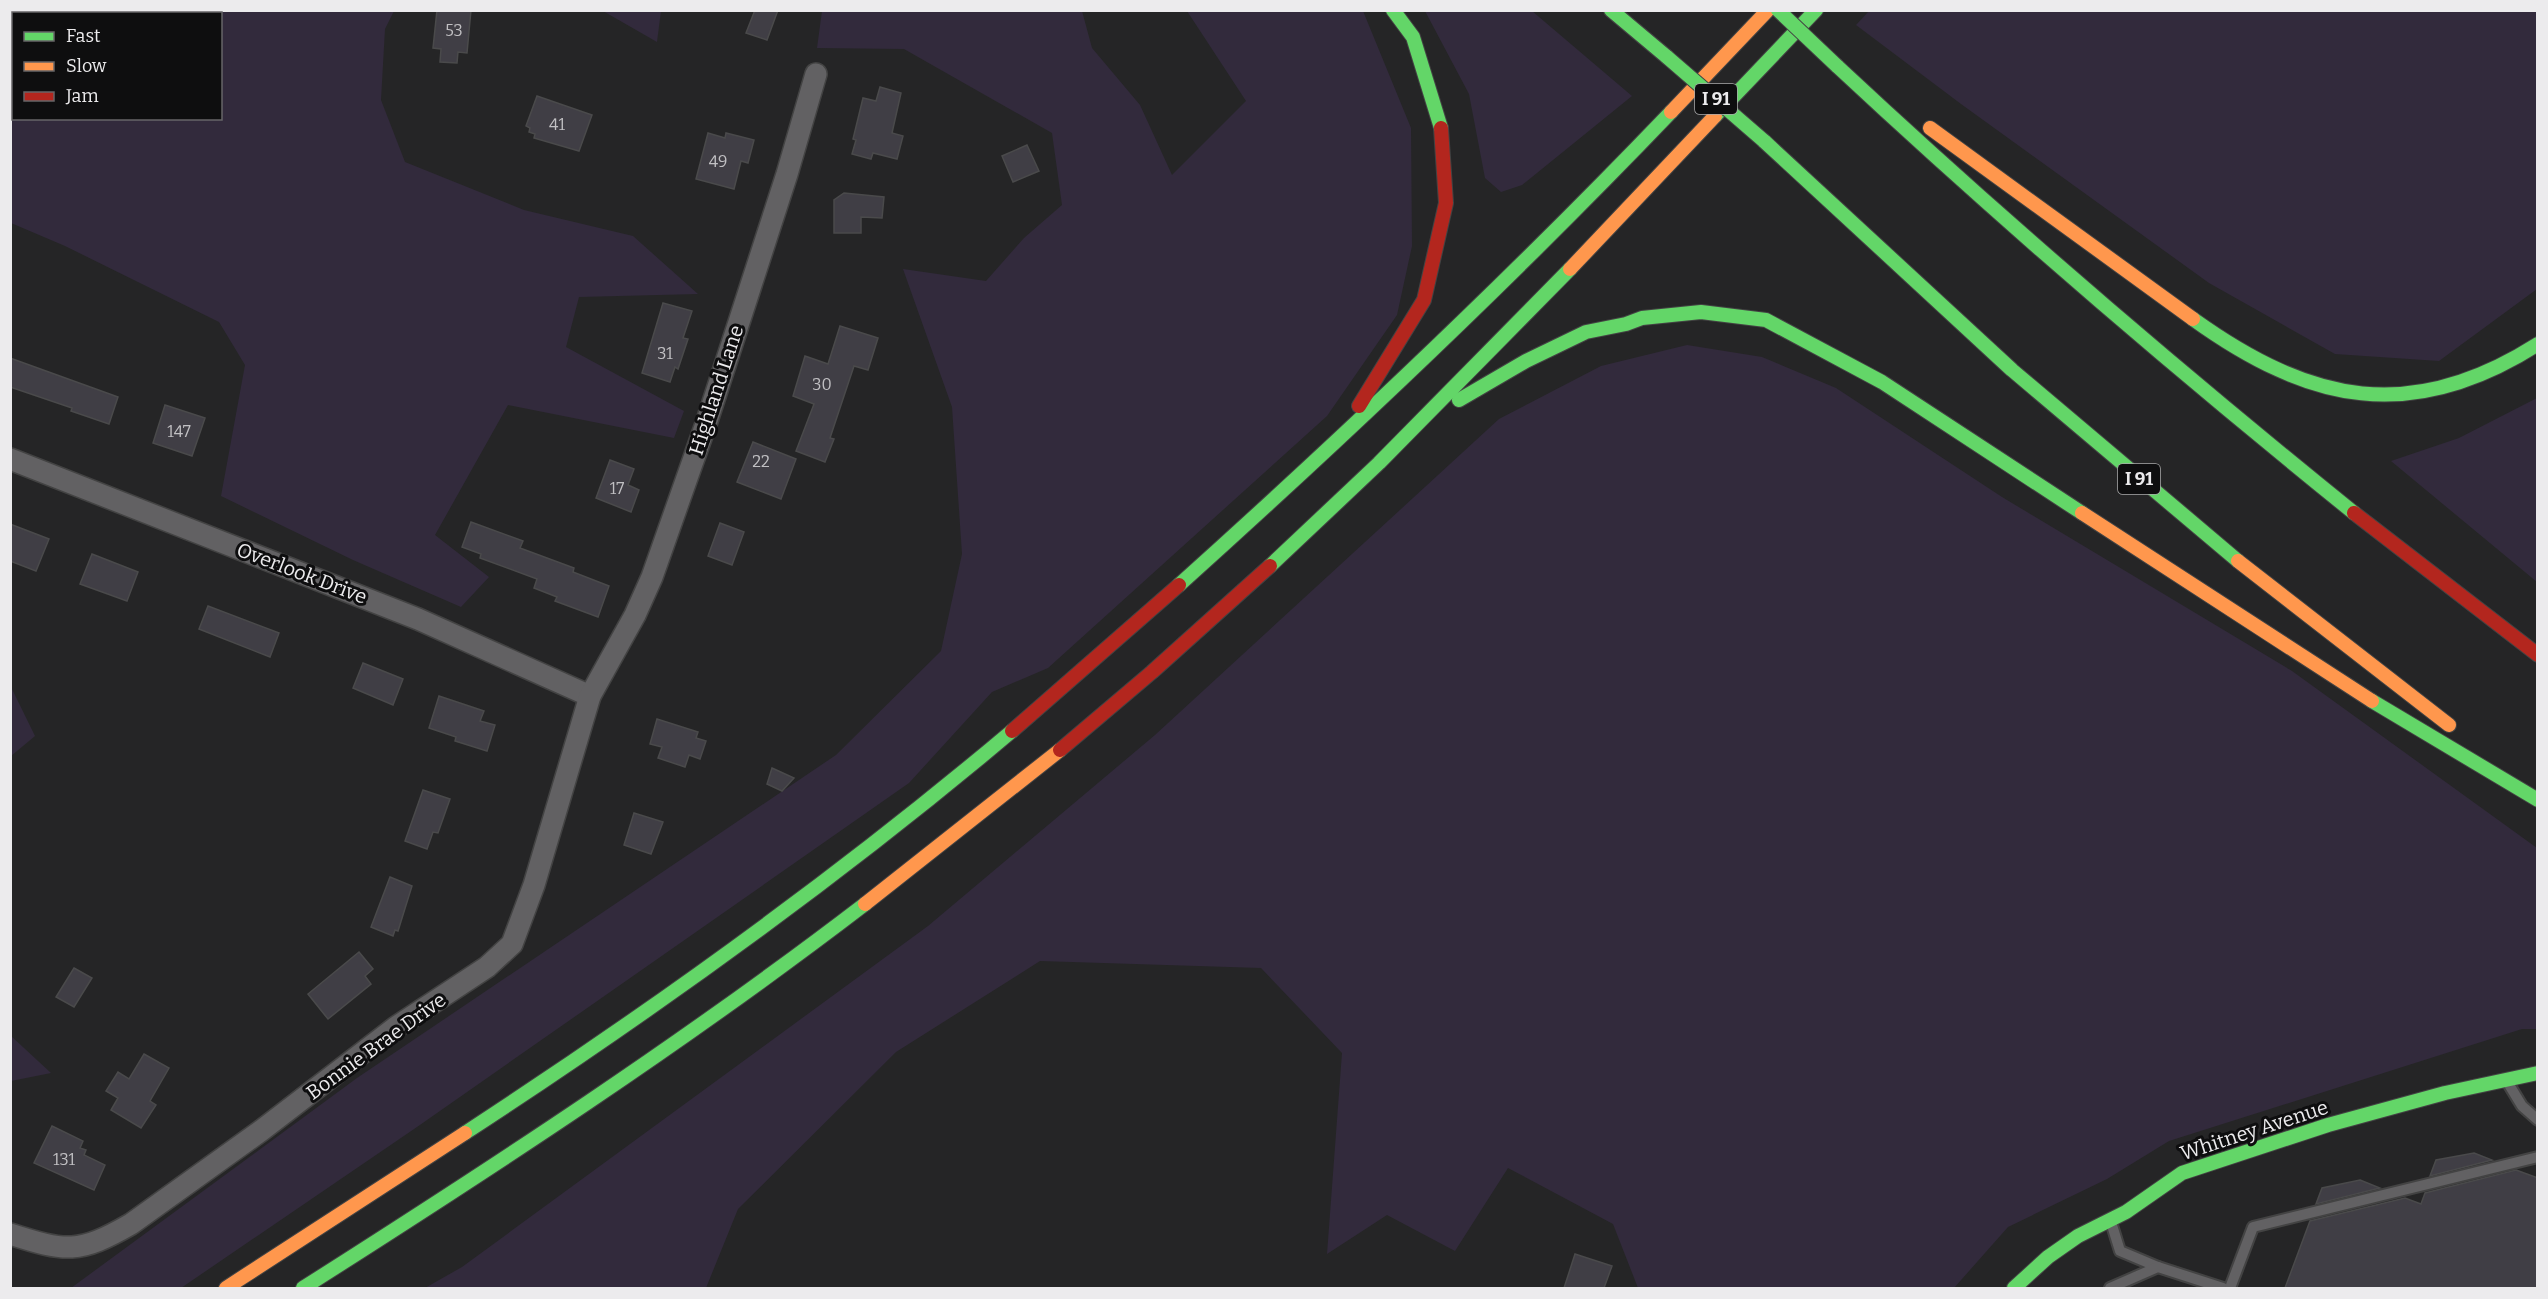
<svg xmlns="http://www.w3.org/2000/svg" width="2548" height="1299" font-family="Bitter,serif">
<rect width="100%" height="100%" fill="#252526"/>
<!-- green -->
<g fill="#322a3c" fill-rule="evenodd">
<path d="M11,10L394,11L385,29L381,100L405,162L524,210L633,236L698,294L579,297L566,347L684,411L674,438L508,405L435,535L489,577L461,607L353,560L221,496L245,365L219,322L65,246L11,223ZM14,14H220V118H14Z"/>
<path d="M1870,10L2537,11V289L2439,361L2335,354L2209,283L1961,104L1856,25Z"/>
<path d="M603,11H661L657,42Z"/>
<path d="M822,11H1082L1092,48L1140,105L1172,175L1246,101L1187,11H1363L1411,128L1412,246L1397,315L1327,416L1048,668L992,692L909,783L417,1127L181,1288H71L357,1078L836,755L941,651L962,554L952,407L903,269L986,281L1024,238L1062,205L1052,133L904,49L817,48Z"/>
<path d="M1425,11H1532L1632,96L1522,185L1501,192L1485,178L1469,94Z"/>
<path d="M1687,345L1762,357L1836,388L2002,497L2292,671L2537,848V1029H2522L2169,1141L2107,1179L2008,1227L1954,1288H1638L1613,1224L1508,1168L1455,1251L1387,1215L1327,1254L1342,1053L1261,968L1040,961L896,1052L738,1209L706,1288H425L462,1267L928,926L1155,735L1499,419L1601,366Z"/>
<path d="M2537,398V582L2391,461L2459,438Z"/>
<path d="M10,685L35,736L11,756H10Z"/>
<path d="M10,1036H11L51,1073L11,1081Z"/>
</g>
<!-- building -->
<g fill="#403e45" stroke="#4a4a4b" stroke-width="1.5">
<path d="M437,10H471L467,53L458,52L457,63L440,62L441,49L433,48Z"/>
<path d="M755,10H778L767,40L746,33Z"/>
<path d="M880,87L901,93L892,133L903,136L897,159L873,153L871,159L852,154L856,140L853,139L863,98L876,101Z"/>
<path d="M537,96L592,115L579,151L534,138L535,134L529,132L530,128L526,126Z"/>
<path d="M708,133L725,138L726,133L754,140L748,163L741,161L734,189L696,179Z"/>
<path d="M1027,145L1039,171L1013,182L1002,156Z"/>
<path d="M844,193L884,197L882,218L861,217V233H834V200Z"/>
<path d="M663,303L692,311L683,338L688,339L678,369L675,367L670,382L642,373Z"/>
<path d="M840,326L878,338L868,370L854,366L830,438L834,439L825,462L796,451L814,404L793,396L805,356L828,364Z"/>
<path d="M10,358L118,397L109,424L71,411L72,408L10,387Z"/>
<path d="M165,405L205,418L192,456L153,443Z"/>
<path d="M753,442L796,459L781,499L737,482Z"/>
<path d="M610,460L634,469L628,485L639,490L631,512L596,498Z"/>
<path d="M471,522L523,541L520,548L574,568L573,572L609,586L598,617L555,601L557,597L534,588L537,579L480,558L481,554L462,547Z"/>
<path d="M720,523L744,532L732,565L708,556Z"/>
<path d="M10,524L49,539L36,571L10,561Z"/>
<path d="M92,554L138,572L127,601L80,584Z"/>
<path d="M208,606L279,633L270,657L199,629Z"/>
<path d="M363,663L403,679L393,705L353,688Z"/>
<path d="M439,696L484,711L480,721L495,725L487,751L455,741L456,737L429,728Z"/>
<path d="M657,719L698,732L696,738L706,741L700,759L689,755L685,767L658,758L662,747L650,744Z"/>
<path d="M772,768L794,778L782,791L767,784Z"/>
<path d="M423,790L450,799L438,833L433,832L427,849L405,841Z"/>
<path d="M634,813L663,822L651,854L624,845Z"/>
<path d="M390,877L412,886L398,931L395,930L393,936L371,927Z"/>
<path d="M359,952L373,969L365,976L371,984L328,1019L308,994Z"/>
<path d="M74,968L92,978L74,1007L56,997Z"/>
<path d="M144,1054L169,1068L150,1101L156,1105L141,1128L111,1110L118,1098L106,1091L118,1072L129,1079Z"/>
<path d="M52,1126L83,1141L80,1148L86,1150L84,1155L105,1165L94,1190L34,1163Z"/>
<path d="M2474,1153L2492,1160L2430,1176L2436,1160Z"/>
<path d="M2516,1170L2538,1178V1288H2285L2310,1221L2405,1198L2421,1204L2425,1193Z"/>
<path d="M2360,1180L2380,1188L2316,1204L2322,1188Z"/>
<path d="M1575,1254L1612,1266L1604,1288H1564Z"/>
</g>
<g fill="none" stroke-linecap="round" stroke-linejoin="round">
<defs>
<g id="lane">
<path d="M2508,1083L2522,1106L2538,1120"/>
<path d="M2111,1222L2120,1251L2158,1267"/>
<path d="M2110,1288L2158,1267L2223,1288"/>
<path d="M2230,1288L2253,1227L2538,1157"/>
</g>
<g id="street">
<path d="M10,459L418,619L590,696"/>
<path d="M10,1234C66,1252 79,1254 131,1224L262,1130L396,1027L487,967L512,944L534,885L590,696L635,615L652,577L706,424L787,174L816,74"/>
</g>
<g id="fast">
<path d="M1393,10L1413,37L1441,128"/>
<path d="M1611,10L1667,57"/>
<path d="M1837,66C2003,221 2177,370 2354,513"/>
<path d="M1715,116L1816,10"/>
<path d="M1764,141L2012,370L2238,561"/>
<path d="M2193,319C2310,403 2411,425 2538,344"/>
<path d="M1459,400L1526,361L1586,332L1626,324L1642,318L1701,312L1766,320L1882,382L2082,513"/>
<path d="M1270,566L1379,463L1570,269"/>
<path d="M1179,585C1349,432 1513,277 1671,112"/>
<path d="M2372,701L2538,800"/>
<path d="M465,1133C655,1009 839,877 1012,731"/>
<path d="M303,1288C495,1166 685,1042 865,904"/>
<path d="M2014,1288L2048,1257L2078,1236L2126,1212L2182,1173L2328,1125L2445,1093L2538,1073"/>
</g>
<g id="slow">
<path d="M1671,112L1768,10"/>
<path d="M1930,128L2193,319"/>
<path d="M1570,269L1715,116"/>
<path d="M2082,513L2372,701"/>
<path d="M2238,561L2449,725"/>
<path d="M865,904L1060,750"/>
<path d="M226,1288L465,1133"/>
</g>
<g id="jam">
<path d="M1359,406L1424,300L1446,203L1441,128"/>
<path d="M2354,513L2538,655"/>
<path d="M1012,731L1179,585"/>
<path d="M1060,750L1152,672L1270,566"/>
</g>
</defs>
<!-- lane casing -->
<use href="#lane" stroke="#434343" stroke-width="14"/>
<!-- street casing -->
<use href="#street" stroke="#434343" stroke-width="24"/>
<!-- fast casing -->
<use href="#fast" stroke="#434343" stroke-width="16"/>
<!-- slow casing -->
<use href="#slow" stroke="#434343" stroke-width="16"/>
<!-- jam casing -->
<use href="#jam" stroke="#434343" stroke-width="16"/>
<!-- lane -->
<use href="#lane" stroke="#626163" stroke-width="10"/>
<!-- street -->
<use href="#street" stroke="#626163" stroke-width="21"/>
<!-- fast -->
<use href="#fast" stroke="#63d668" stroke-width="14"/>
<!-- slow -->
<use href="#slow" stroke="#ff974d" stroke-width="14"/>
<!-- jam -->
<use href="#jam" stroke="#b3261e" stroke-width="14"/>
<defs>
<g id="fast-bridge">
<path d="M1778,10L1837,66"/>
<path d="M1667,57L1764,141"/>
</g>
</defs>
<!-- fast-bridge casing -->
<use href="#fast-bridge" stroke="#434343" stroke-width="16" stroke-linecap="butt"/>
<!-- fast-bridge -->
<use href="#fast-bridge" stroke="#63d668" stroke-width="14"/>
</g>
<g text-anchor="middle" dominant-baseline="central" stroke-width="6" stroke-linejoin="round" paint-order="stroke">
<!-- number labels -->
<g font-size="16" fill="#c1c0c3">
<text x="454" y="30">53</text>
<text x="557" y="124">41</text>
<text x="718" y="161">49</text>
<text x="665" y="353">31</text>
<text x="822" y="384">30</text>
<text x="179" y="431">147</text>
<text x="761" y="461">22</text>
<text x="617" y="488">17</text>
<text x="64" y="1159">131</text>
</g>
<!-- shield labels -->
<g fill="#0e0e0f" stroke="#a9a9aa" stroke-width="1.5">
<rect x="1695" y="84" width="42" height="30" rx="4.5"/>
<rect x="2118" y="464" width="42" height="30" rx="4.5"/>
</g>
<g font-size="18" font-weight="bold" fill="#ecebed">
<text x="1716" y="99">I 91</text>
<text x="2139" y="479">I 91</text>
</g>
<!-- street labels -->
<g font-size="20" fill="#ecebed" stroke="#0e0e0f">
<text transform="translate(716 390) rotate(-72)">Highland Lane</text>
<text transform="translate(302 573) rotate(21)">Overlook Drive</text>
<text transform="translate(376 1046) rotate(-36)">Bonnie Brae Drive</text>
<text transform="translate(2254 1130) rotate(-18)">Whitney Avenue</text>
</g>
</g>
<!-- border -->
<rect width="2548" height="1299" fill="none" stroke="#ecebed" stroke-width="24"/>
<!-- legend -->
<rect x="12" y="12" width="210" height="108" fill="#0e0e0f" stroke="#676668" stroke-width="1.5"/>
<rect x="24" y="32" width="30" height="9" fill="#63d668" stroke="#676668" stroke-width="1.5"/>
<text x="66" y="42" font-size="18" fill="#ecebed">Fast</text>
<rect x="24" y="62" width="30" height="9" fill="#ff974d" stroke="#676668" stroke-width="1.5"/>
<text x="66" y="72" font-size="18" fill="#ecebed">Slow</text>
<rect x="24" y="92" width="30" height="9" fill="#b3261e" stroke="#676668" stroke-width="1.5"/>
<text x="66" y="102" font-size="18" fill="#ecebed">Jam</text>
</svg>
